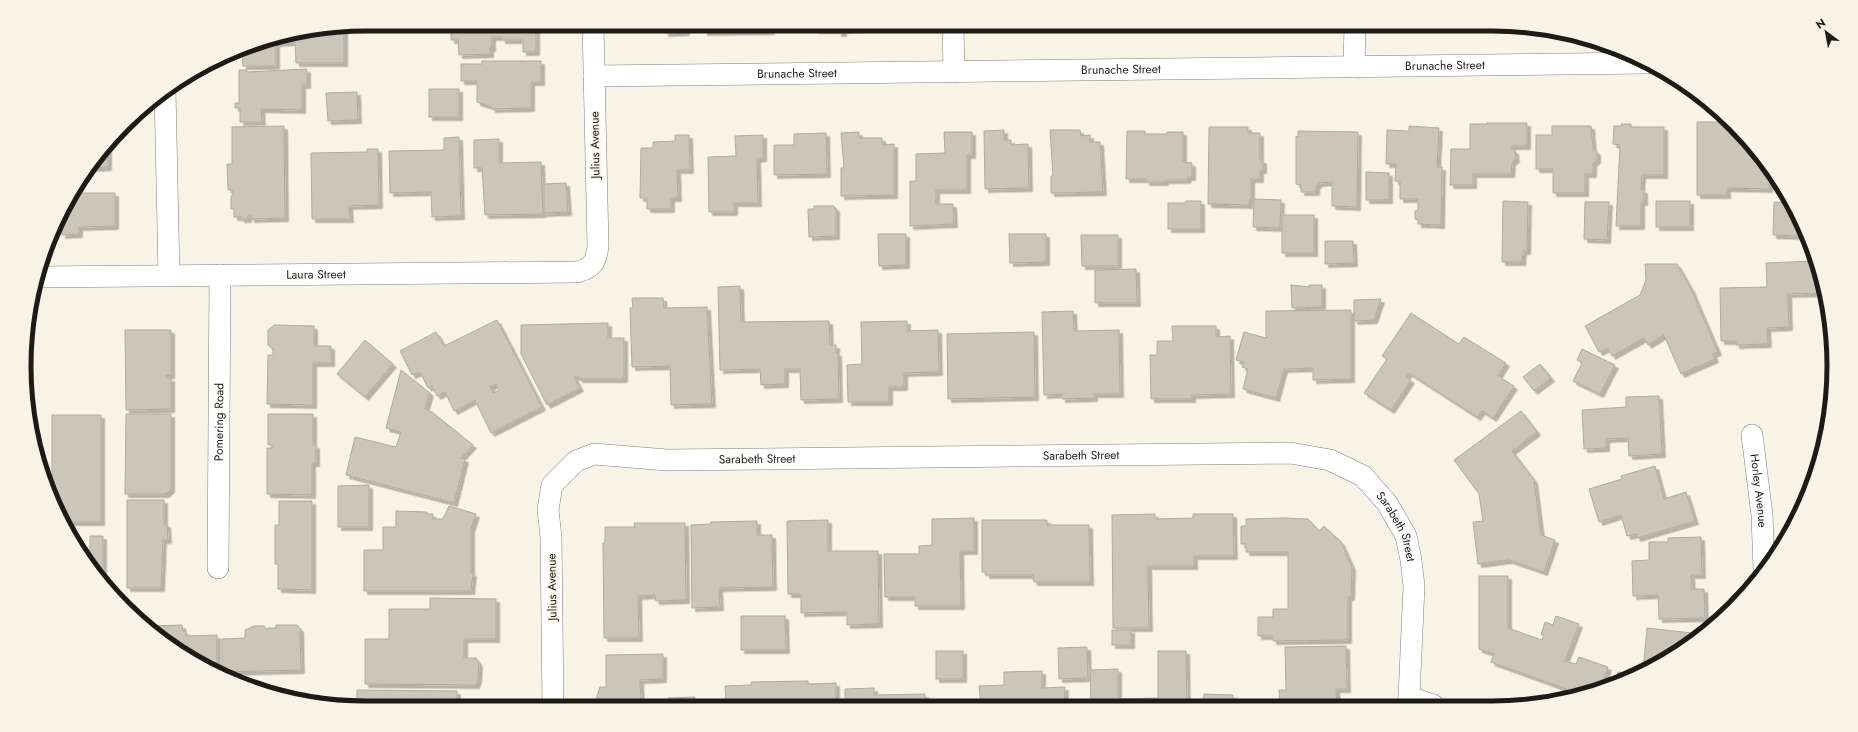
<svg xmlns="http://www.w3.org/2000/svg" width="1858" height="732" font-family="Jost,sans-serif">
<defs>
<filter id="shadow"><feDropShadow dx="3.5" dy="3.5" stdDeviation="0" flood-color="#0004"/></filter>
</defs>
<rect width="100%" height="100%" fill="#f7f3e6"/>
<!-- building -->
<g fill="#cac6b9" stroke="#afab9f" fill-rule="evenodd" filter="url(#shadow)">
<path d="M451,24H539V27H536V52H523V40H502V37H492V48H490V54L459,55L458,40H451Z"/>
<path d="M659,24H686V32L665,33V25L659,26Z"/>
<path d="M704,24H770L771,31L704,32Z"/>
<path d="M814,24H888V27L843,30V33H838V30H816Z"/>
<path d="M344,28V63H296L295,42L276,43V66H243L242,48L256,42Z"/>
<path d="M482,61H541V82H531V108L492,109V107L477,102V81H461V64H482Z"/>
<path d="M307,69V85H302V110L261,109L262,122H240V108H235V103H239V70H247V72Z"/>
<rect x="429" y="89" width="30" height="28"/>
<path d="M357,92L358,120L328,121L326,93Z"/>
<path d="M1697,122H1730L1763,158L1770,169L1769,189L1727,188V195H1697Z"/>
<path d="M1487,123H1527V146H1512L1511,148L1515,151L1516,159L1512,162L1511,174H1473V185H1450L1451,149H1470V124H1487Z"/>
<path d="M1621,124H1631V127H1664V175H1642L1641,190H1644V202H1641V226H1616L1620,145L1613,144L1614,126H1622Z"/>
<path d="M284,126L285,218L251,219V216H248V219H241V217H234V209H231V196H233V190H228L227,164H232V127Z"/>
<path d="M1409,126L1439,128L1437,167H1442L1441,225L1418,224V220L1415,219V211L1418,210V199H1400V182L1395,181L1396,164H1386L1387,130L1409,131Z"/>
<path d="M1552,126H1591L1593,149L1597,152V160L1593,163V174H1585V193H1553V169H1536V135H1552Z"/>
<path d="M1209,127H1248V133H1260V160H1263V170H1260V179H1251V200H1249V205L1208,204Z"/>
<path d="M1004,130V140H1011V145L1028,144L1029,188L985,189L984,131Z"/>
<path d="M1050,130H1080L1081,136L1090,135V142H1100L1103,192L1051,193V176H1053Z"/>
<path d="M1127,131H1145V134H1167V132H1183V162L1192,163V177H1188L1187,180H1165V182H1146V179H1126Z"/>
<path d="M1298,131L1358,132L1357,207L1332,206V182L1318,183V185H1316V192H1301V185L1296,184V136L1298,137Z"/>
<path d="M859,132V138H882V145L894,144V195L841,196V168H844L841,133Z"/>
<path d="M944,132H972V155H967V190H936V204H953L954,224L910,226V181H916V154L945,153Z"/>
<path d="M826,133L827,174L774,175V145H794V134Z"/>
<path d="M675,135H689L690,170H677L678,198H671V209H647V198H640L641,148H653V142L675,141Z"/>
<path d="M763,135V158L757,159L758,203H734V212H709L708,157L736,156L735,136Z"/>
<path d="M459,137L461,216L432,217L431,192L390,193L389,151L444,150V138Z"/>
<path d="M499,139V163L541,162L543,214L485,215L482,168H474V140Z"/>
<path d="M108,149V167L92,168Z"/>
<path d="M367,149H378L379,205L349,206L350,219H312L311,153L367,152Z"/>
<path d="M1366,172L1389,173V200H1366Z"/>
<path d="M566,183L568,212L544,213V184Z"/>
<path d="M72,193H115V226L79,227V234L62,235V212Z"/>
<path d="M1254,199L1281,200L1280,228L1253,227Z"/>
<path d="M1186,201H1201V229H1168V203H1186Z"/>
<path d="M1503,201L1528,202L1527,251H1523L1522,262H1502Z"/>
<rect x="1656" y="201" width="34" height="26"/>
<path d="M1585,202H1609L1607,240L1584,239Z"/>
<path d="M1774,202L1791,203L1800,219V236L1773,235Z"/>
<path d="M814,206H834V208H836V236L809,237L808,209H814Z"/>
<rect x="1282" y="215" width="32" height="38"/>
<path d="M878,234H906V265L879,266Z"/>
<path d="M1009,234H1046V262L1010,263Z"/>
<path d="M1081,235H1118V266H1082Z"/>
<path d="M1325,241H1353L1354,263L1325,264Z"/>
<path d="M1816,261L1820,272L1821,293L1788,294L1789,327L1767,328L1768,344L1736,345V341H1721L1720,288L1767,287L1766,263Z"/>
<path d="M1645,264H1677L1691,289L1718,352L1713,354L1715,359L1681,374L1664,335L1648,345L1644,338L1612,356L1608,348L1599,352L1585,326L1640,295L1646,280Z"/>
<path d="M1136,269L1137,303H1095V270Z"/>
<path d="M1291,285L1309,287V285H1322V307L1292,308Z"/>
<path d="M740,286L741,322L829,321L830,345H836V353H838L839,399L801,400L800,369H785V384L761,385L760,369L720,370L718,287Z"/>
<path d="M632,298H663L664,308L707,307L712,404L671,405L670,366L632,367L630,308H633Z"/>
<path d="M1381,299L1374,320L1354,321V300Z"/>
<path d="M1351,310V379L1313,380V368L1284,369L1276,398L1243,389L1248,369L1242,367L1244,362L1236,360L1244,332L1266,338V311Z"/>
<path d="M1073,311L1074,331L1119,330L1120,394H1094V398L1062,399V394L1044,395L1042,312Z"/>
<path d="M1411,313L1459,344L1464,337L1506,363L1498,376L1514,386L1493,418L1482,411L1477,417L1409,373L1406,377L1411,380L1391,410L1364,393L1387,359L1382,356Z"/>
<path d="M497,320L542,407L491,433L475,400L454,411L445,392L437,396L432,386L428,388L420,372L412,375L400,351L436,332L444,346ZM496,384L499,390L493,393L490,387Z"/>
<path d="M907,321V331L938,330L939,372L904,373V387H889V402H848L847,365L862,364L861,322Z"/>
<path d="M608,323V338H624V379H579V377H574L580,388L547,405L521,354V325Z"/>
<path d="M274,325L314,326V346H331V363H313V405L267,404L268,355H273V349L268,345V330Z"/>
<path d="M1172,326H1216V337L1230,336L1231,394L1192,395V399H1151L1150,355H1157V341H1173Z"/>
<path d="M125,330H171V375L166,376V378H171V409L126,410Z"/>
<path d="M1034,332L1035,397L948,399L947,334Z"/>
<path d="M365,340L393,364L365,397L337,374Z"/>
<path d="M1582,349L1615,365L1600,394L1573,381L1582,363L1577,360Z"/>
<path d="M1540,364L1551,378L1534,391L1523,377Z"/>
<path d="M401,370L430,393L425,409L432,412L473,445L461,458L465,459L454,503L346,475L355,437L396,447L401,432L386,428Z"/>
<path d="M1659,396L1662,454L1629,456L1628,438L1606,439V448L1584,449L1582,410L1626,407V397Z"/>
<path d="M1521,411L1537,432L1512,451L1534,480L1541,535L1555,540L1544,572L1509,560L1478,564L1473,522L1483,521L1479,494L1454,460Z"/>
<path d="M126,414H171V489L166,494H125Z"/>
<path d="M268,414H313V445H316V463H312V495L267,494V448H272V445H268Z"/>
<path d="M52,415H101V522H63L52,500Z"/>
<path d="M1655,466L1664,499L1686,492L1695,521L1637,538L1636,534L1627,536L1621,515L1599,522L1589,489L1622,479L1621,476Z"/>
<path d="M369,485V527H338V486Z"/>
<path d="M127,500H164V524H167L168,540H163L161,588H127Z"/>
<path d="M279,501H312V590L278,589V564H275V525H279Z"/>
<path d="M449,506L476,514L471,529V573H473L471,591H364V550H383V527H396V511L427,512V514H433V519H443Z"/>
<path d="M1155,514V519L1193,518V514H1233L1234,556H1194V566H1148L1149,628H1113L1112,515Z"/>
<path d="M974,518V551H960L961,606H915V597H885L884,554H919V546L932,545V519Z"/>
<path d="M1283,518L1308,519L1319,531L1324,526L1341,542L1352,567L1351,597H1348V640L1273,641V636H1258V617H1273V609H1288V552H1246V544H1241V526H1246V519Z"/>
<path d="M828,520V551H878L879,624L847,625V612L801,613V594H788L787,521Z"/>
<path d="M982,520H1047V525H1089L1090,582H1034L1033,575H986V572H982Z"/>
<path d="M757,521V535H772L773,587L719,588L720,607L692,608L691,525L711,524V522Z"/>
<path d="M634,523H685L686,600L656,601L655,595L638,596L639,638H604L603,543H605V527H635Z"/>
<path d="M90,536H103V579L79,550H90Z"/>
<path d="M1701,537L1702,575H1691L1692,589H1704L1705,618L1659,619L1658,595L1633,596L1632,561L1649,560V542H1668V538Z"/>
<path d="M1479,576H1508V628L1542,640L1544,635H1541L1545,622L1553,625L1556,616L1579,624L1565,661L1576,664L1579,657L1608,667L1601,688L1575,695L1566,691V689L1491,662L1494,654L1479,649Z"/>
<path d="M430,598L496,599V639H464V658H476L479,664L478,679L476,685L365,684V639H389V609H430Z"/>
<path d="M741,616H785L786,650H741Z"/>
<path d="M182,625L183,631H185L186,636L217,635V669L158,637L147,626Z"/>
<path d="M276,625H297L300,629L301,670L222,672V639L245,638V630L254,626H264L268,630V628H276Z"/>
<path d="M1647,628L1701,634L1643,670Z"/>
<rect x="1112" y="630" width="19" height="15"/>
<path d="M1346,646L1347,689H1336L1337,706H1280L1279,690H1286L1285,647Z"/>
<path d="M1087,647L1088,678L1059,679L1058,648Z"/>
<rect x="936" y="651" width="27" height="28"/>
<path d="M1158,651H1186L1187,706H1091L1090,670L1118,669V699L1158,698Z"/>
<path d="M663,654V679L640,680L641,705L668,704V698L695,697V707H597V696L600,687H606V655Z"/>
<path d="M1042,671V688L1065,687L1064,706H981L979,686L1004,685V672Z"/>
<path d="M1618,672L1636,674L1623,682H1615Z"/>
<path d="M808,681V684L836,683V702H834V707H726L725,686L751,685V682Z"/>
<path d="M874,688V695L925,694V704L957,703V707H845V689Z"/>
<path d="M357,690L457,691V708L357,707Z"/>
<path d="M1204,694L1233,695V706H1203Z"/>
</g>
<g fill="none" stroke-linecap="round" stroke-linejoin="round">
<defs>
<g id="street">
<path d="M953,24L954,72"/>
<path d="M1354,67L1355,24"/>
<path id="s1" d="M594,76L1648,63"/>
<path d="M165,91L169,275"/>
<path id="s2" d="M37,277L577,272C593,268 596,262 598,246L593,24"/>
<path id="s3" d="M1752,435L1762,515L1764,570"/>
<path id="s4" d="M218,568L220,275"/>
<path d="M1409,705V697L1433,705"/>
<path id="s5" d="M553,708L551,537L548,510L552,485L576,461L594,454L667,460L1290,453L1330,460L1363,476L1387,503L1406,536L1411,560L1414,586L1409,697"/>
</g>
</defs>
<!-- street casing -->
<use href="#street" stroke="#837f73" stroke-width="22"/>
<!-- street -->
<use href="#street" stroke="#fff" stroke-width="21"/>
</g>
<g text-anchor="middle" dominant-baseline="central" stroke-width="3.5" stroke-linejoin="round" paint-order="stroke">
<!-- street labels -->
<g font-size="12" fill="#1c1b16" stroke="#f7f3e6">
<text stroke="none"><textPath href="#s1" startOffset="851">Brunache Street</textPath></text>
<text stroke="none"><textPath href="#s1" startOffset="527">Brunache Street</textPath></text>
<text stroke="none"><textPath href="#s1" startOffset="203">Brunache Street</textPath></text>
<text transform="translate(595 145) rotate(-91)">Julius Avenue</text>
<text stroke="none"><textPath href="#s2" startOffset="279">Laura Street</textPath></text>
<text stroke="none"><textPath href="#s4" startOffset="146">Pomering Road</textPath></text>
<text stroke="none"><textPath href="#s5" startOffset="764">Sarabeth Street</textPath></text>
<text stroke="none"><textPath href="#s5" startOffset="440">Sarabeth Street</textPath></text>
<text stroke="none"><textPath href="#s3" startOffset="56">Horley Avenue</textPath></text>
<text stroke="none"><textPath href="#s5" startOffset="1112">Sarabeth Street</textPath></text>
<text transform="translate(552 587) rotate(-91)">Julius Avenue</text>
</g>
</g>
<!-- crop -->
<path d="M0 0H1858V732H0ZM366 31H1492A335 335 0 0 1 1827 366V366A335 335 0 0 1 1492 701H366A335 335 0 0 1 31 366V366A335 335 0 0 1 366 31Z" fill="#f7f3e6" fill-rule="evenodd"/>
<path fill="none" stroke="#1c1b16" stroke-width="5" d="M366 31H1492A335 335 0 0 1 1827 366V366A335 335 0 0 1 1492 701H366A335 335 0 0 1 31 366V366A335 335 0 0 1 366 31Z"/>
<!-- north arrow -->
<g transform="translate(1826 32) rotate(328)" stroke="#f7f3e6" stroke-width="3" paint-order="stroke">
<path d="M0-3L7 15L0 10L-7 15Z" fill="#1c1b16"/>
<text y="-6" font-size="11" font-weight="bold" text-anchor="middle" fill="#1c1b16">N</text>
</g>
</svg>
